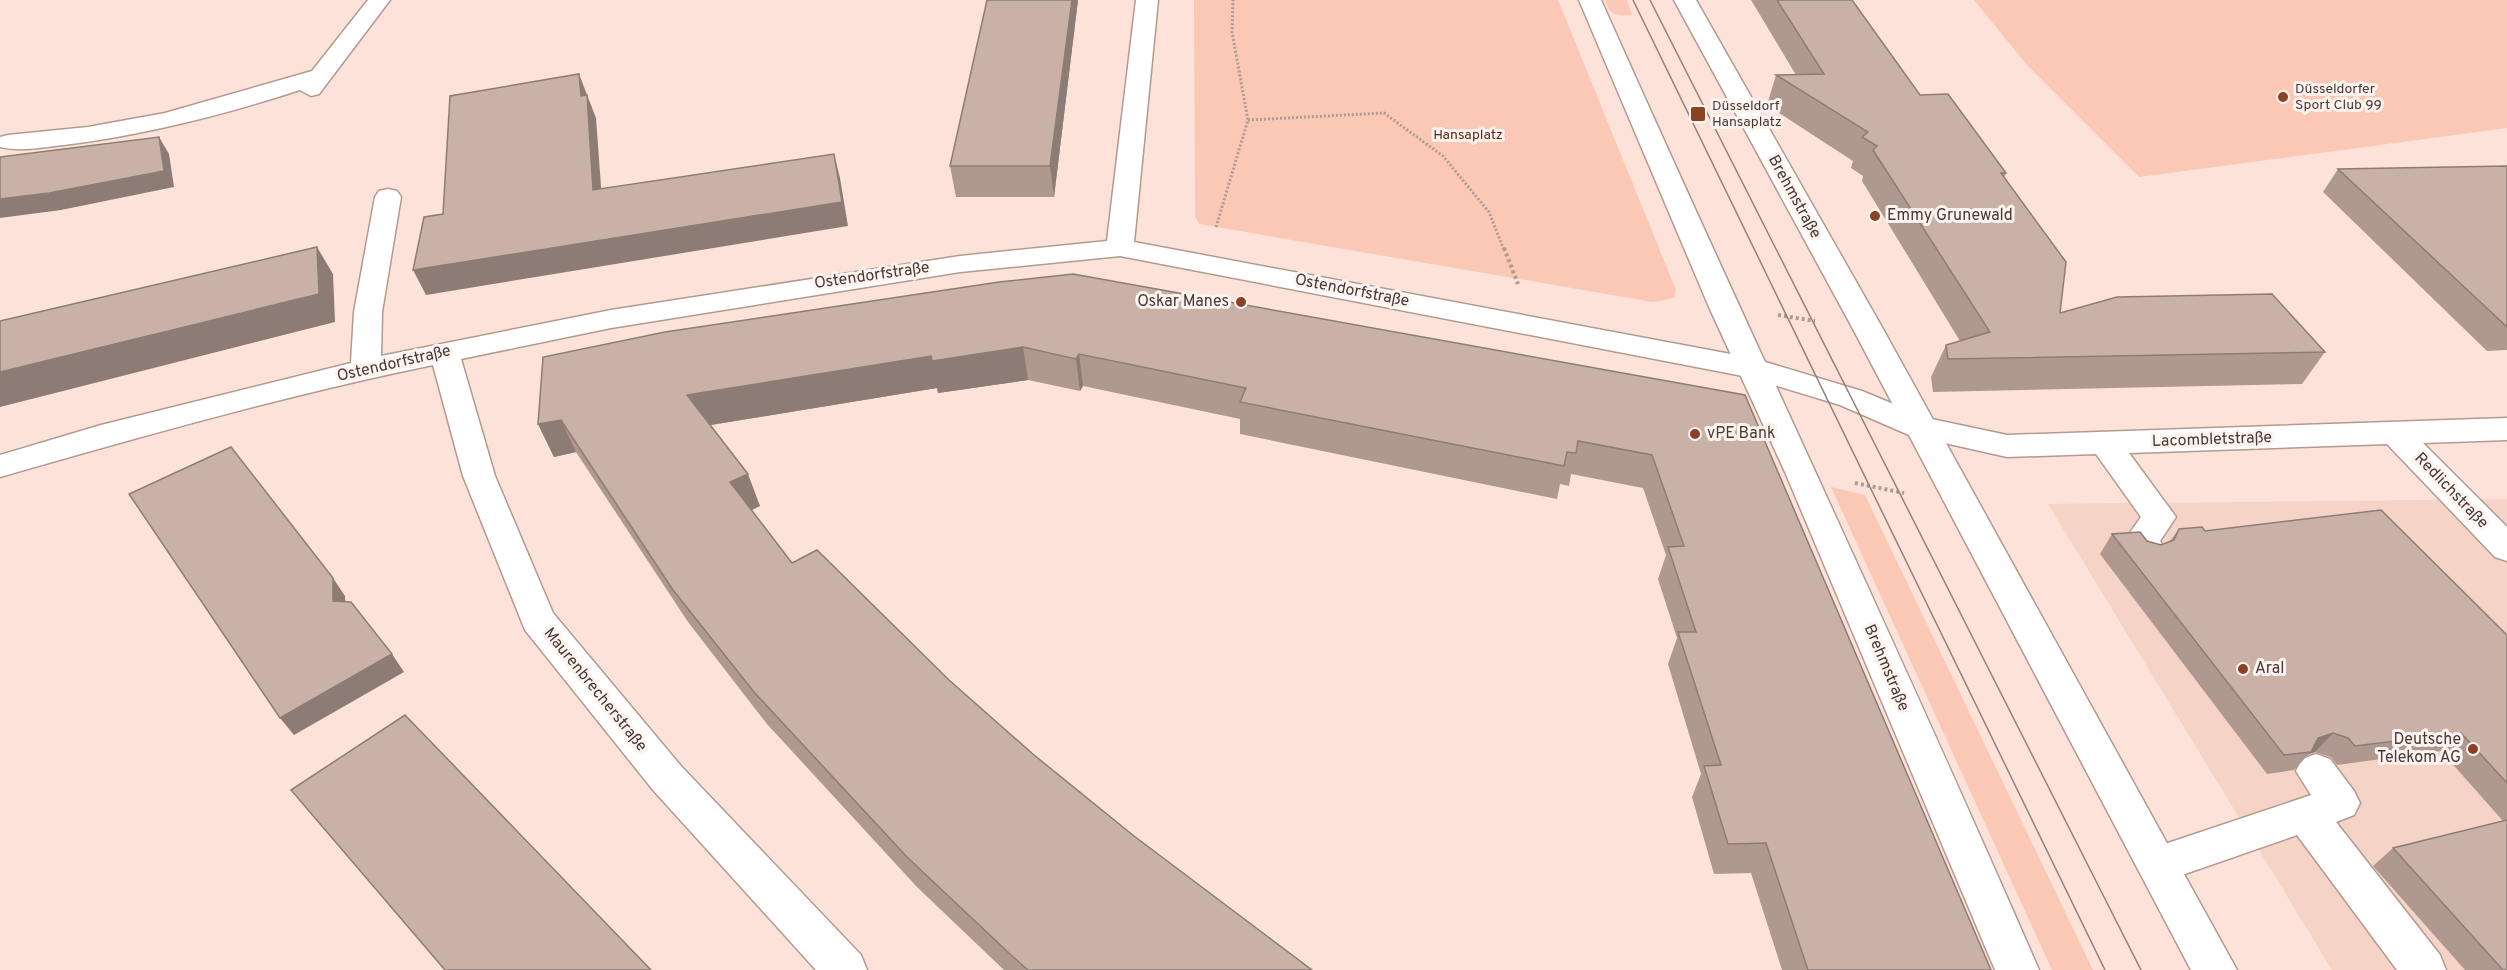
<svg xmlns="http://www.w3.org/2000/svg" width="2507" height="970" font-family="Overpass,sans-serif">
<rect width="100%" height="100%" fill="#fce2d8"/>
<!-- built -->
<path fill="#f5d3c6" d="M2507,499V970H2332L2048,504Z"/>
<!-- green -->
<g fill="#fac8b4">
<path d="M1194,0H1558L1676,290L1674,298L1653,302L1199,224L1195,216Z"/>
<path d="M1605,0H1627L1632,15C1616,16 1610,16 1605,0Z"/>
<path d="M1974,0H2507V128L2139,177L2027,65Z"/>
<path d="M1831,487L1865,495L2093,970H2052Z"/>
</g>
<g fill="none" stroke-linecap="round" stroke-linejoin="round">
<defs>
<g id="minor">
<path d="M368,0H390L319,94L311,96L300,90C223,115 144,135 64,145C44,147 20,152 0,147V137L8,135L88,127L165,113L312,71Z"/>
<path d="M1136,0H1158L1134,242L1752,358L1862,391L1927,418L2007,435L2507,418V440L2423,443L2507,527V561L2495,557L2387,444L2129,453L2176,517L2160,541L2164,549L2159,558L2147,562L2135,558L2124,541L2141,517L2096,454L2007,457L1909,435L1840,405L1748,377L1120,256L960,272L611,328L461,359L495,476L553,613L681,766L861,955L867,970H816L653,790L525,630L463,476L433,365C287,395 143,436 0,477V455L101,425L351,363L354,312L375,197L379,191L388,189L397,191L401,197L382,312L381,356L611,310L960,256L1107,241Z"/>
<path d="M2316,754L2330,759L2354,791L2360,803L2354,815L2336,822L2440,955L2446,970H2397L2297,835L2159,883L2144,877L2138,864L2144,851L2311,795L2296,771L2302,759Z"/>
</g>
<g id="major">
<path d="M1579,0H1601C1745,324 1898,645 2039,970H1995L1785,472L1709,307Z"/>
<path d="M1674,0H1696L1883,329L2237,970H2191L1853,329Z"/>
</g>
</defs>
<!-- minor casing -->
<use href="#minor" stroke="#b39a91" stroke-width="3"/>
<!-- major casing -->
<use href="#major" stroke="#b39a91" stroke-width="3"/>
<!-- path-far1 -->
<g stroke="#ae9b93" stroke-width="3" stroke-dasharray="2 2" stroke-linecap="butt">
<path d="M1248,120L1384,113L1443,156L1489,212L1504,250"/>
<path d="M1216,227L1248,120L1232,32L1233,0"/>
</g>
<!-- path -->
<g stroke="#ae9b93" stroke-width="4" stroke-dasharray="3 3" stroke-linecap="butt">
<path d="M1504,248L1518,284"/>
<path d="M1778,315L1815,321"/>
<path d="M1855,483L1904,493"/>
</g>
<!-- minor -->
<use href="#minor" fill="#fff" fill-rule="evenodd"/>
<!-- major -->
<use href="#major" fill="#fff" fill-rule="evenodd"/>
<!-- tram -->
<g stroke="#93827b" stroke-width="1.5">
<path d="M1633,0L2105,970"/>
<path d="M1650,0L2141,970"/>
</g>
</g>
<!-- wall -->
<g fill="#ae9890">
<path d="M1078,0L1054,197H956L950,166Z"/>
<path d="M1751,0H1852L1920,95L2006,173L2004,178L2060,313L2325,352L2302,384L1933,392L1931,377L1946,345L1960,341L1862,181L1863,176L1851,168L1853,161L1767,105L1776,75H1796Z"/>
<path d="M2507,166V350L2487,351L2323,192L2338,169Z"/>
<path d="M999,282L1745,395L1991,970H1782L1751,873L1714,874L1692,797L1701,774L1668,664L1677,638L1658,579L1666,555L1643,488L1571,474L1569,486L1560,484L1557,499L1240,434V419L1083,386L1080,391L1028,380L938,393L937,388L710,425L760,506L752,510L792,563L949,680L1034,755L1134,836L1312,970H1004L917,887L767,724L688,622L576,452L554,457L538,424Z"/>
<path d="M2179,529L2205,531L2507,635V970H2465L2373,866L2393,848L2503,821L2441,751L2337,765L2331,757L2315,752L2309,754L2294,770L2267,774L2100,554L2112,534L2161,545L2170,541Z"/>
</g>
<!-- shaded-wall -->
<g fill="#8d7c75">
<path d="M1072,0H1078L1054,197L1050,166Z"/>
<path d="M579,74L596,118L603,214L593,190L581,96Z"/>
<path d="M159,137L169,154L174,187L61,210L0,218V199Z"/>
<path d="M834,154L840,178L848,226L426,295L413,270Z"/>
<path d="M317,247L333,274L335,322L0,407V372Z"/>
<path d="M1023,347L1028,380L938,393L937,388L699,427L687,395L931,356Z"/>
<path d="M1079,354L1083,386L1080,391L1076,359Z"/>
<path d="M561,420L576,452L554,457L538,424Z"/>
<path d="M748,474L760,506L743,514L730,482Z"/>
<path d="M333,578L345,596L346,619L333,601Z"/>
<path d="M392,654L404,672L294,735L280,718Z"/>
<path d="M2333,733L2315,752L2309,754L2318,738Z"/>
</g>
<!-- building -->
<g fill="#cab1a7" stroke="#8d7c75" stroke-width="1.5">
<path d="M987,0H1072L1050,166H950Z"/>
<path d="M1777,0H1852L1920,95L1948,94L2006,173H2001L2066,262L2060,313L2117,297L2272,294L2325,352L1948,359L1946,345L1990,332L1873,150L1877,146L1862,137L1868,132L1776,75L1824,74Z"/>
<path d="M579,74L581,96L587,95L593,190L834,154L842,202L413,270L424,217L443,214L450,96Z"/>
<path d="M159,137L164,171L49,193L0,199V157Z"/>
<path d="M2507,166V327L2338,169Z"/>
<path d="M317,247L319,294L0,372V321Z"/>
<path d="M1073,274L1745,395L1991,970H1808L1766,843L1728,844L1704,766L1721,765L1678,632H1696L1668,547L1684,546L1652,455L1578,441L1576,453L1567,452L1564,466L1240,402L1246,388L1079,354L1076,359L1023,347L932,361L931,356L687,395L748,474L730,482L792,563L817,550L949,680L1034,755L1134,836L1312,970H1028L1011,955L907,857L754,692L673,590L561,420L538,424L543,357L665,332L999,282Z"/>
<path d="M231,447L333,578V601L351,602L392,654L280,718L129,494Z"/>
<path d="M2381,510L2507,635V783L2461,733L2355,746L2348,738L2333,733L2318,738L2311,752L2284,755L2112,534L2140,532L2147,541L2161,545L2174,540L2179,529L2202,527L2205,531Z"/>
<path d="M405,715L651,970H445L291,790Z"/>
<path d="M2507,820V970H2503L2393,848Z"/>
</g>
<!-- markers -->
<g fill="#8a4124" stroke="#fef3ef" stroke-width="2">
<circle cx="2283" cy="97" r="6"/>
<rect x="1690" y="106" width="16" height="16" rx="3"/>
<circle cx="1875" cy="216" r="6"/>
<circle cx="1241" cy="302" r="6"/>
<circle cx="1695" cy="434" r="6"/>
<circle cx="2243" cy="669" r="6"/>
<circle cx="2473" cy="749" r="6"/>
</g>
<g text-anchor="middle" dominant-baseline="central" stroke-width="6" stroke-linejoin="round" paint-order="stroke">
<!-- far-poi labels -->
<g font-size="14" fill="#443a36" stroke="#fef3ef" text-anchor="start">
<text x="2295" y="89">Düsseldorfer<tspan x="2295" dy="16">Sport Club 99</tspan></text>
<text x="1712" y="106">Düsseldorf<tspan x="1712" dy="16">Hansaplatz</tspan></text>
</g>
<!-- far-park labels -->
<g font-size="14" fill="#5f270f" stroke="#fef3ef">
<text x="1468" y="135">Hansaplatz</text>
</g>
<!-- street labels -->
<g font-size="16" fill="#443a36" stroke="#fef3ef">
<text transform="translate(1794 197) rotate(61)">Brehmstraße</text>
<text transform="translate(872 276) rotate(-8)">Ostendorfstraße</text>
<text transform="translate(1352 291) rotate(11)">Ostendorfstraße</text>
<text transform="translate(394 364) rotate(-13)">Ostendorfstraße</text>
<text transform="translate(2212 440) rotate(-2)">Lacombletstraße</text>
<text transform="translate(2451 491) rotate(46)">Redlichstraße</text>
<text transform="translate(1886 668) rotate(67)">Brehmstraße</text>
<text transform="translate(595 690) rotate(51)">Maurenbrecherstraße</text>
</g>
<!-- poi labels -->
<g font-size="16" fill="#443a36" stroke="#fef3ef" text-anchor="start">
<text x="1887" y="216">Emmy Grunewald</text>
<text x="1229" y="302" text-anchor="end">Oskar Manes</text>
<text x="1707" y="434">vPE Bank</text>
<text x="2255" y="669">Aral</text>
<text x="2461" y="740" text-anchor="end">Deutsche<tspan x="2461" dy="18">Telekom AG</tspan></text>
</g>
</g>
</svg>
